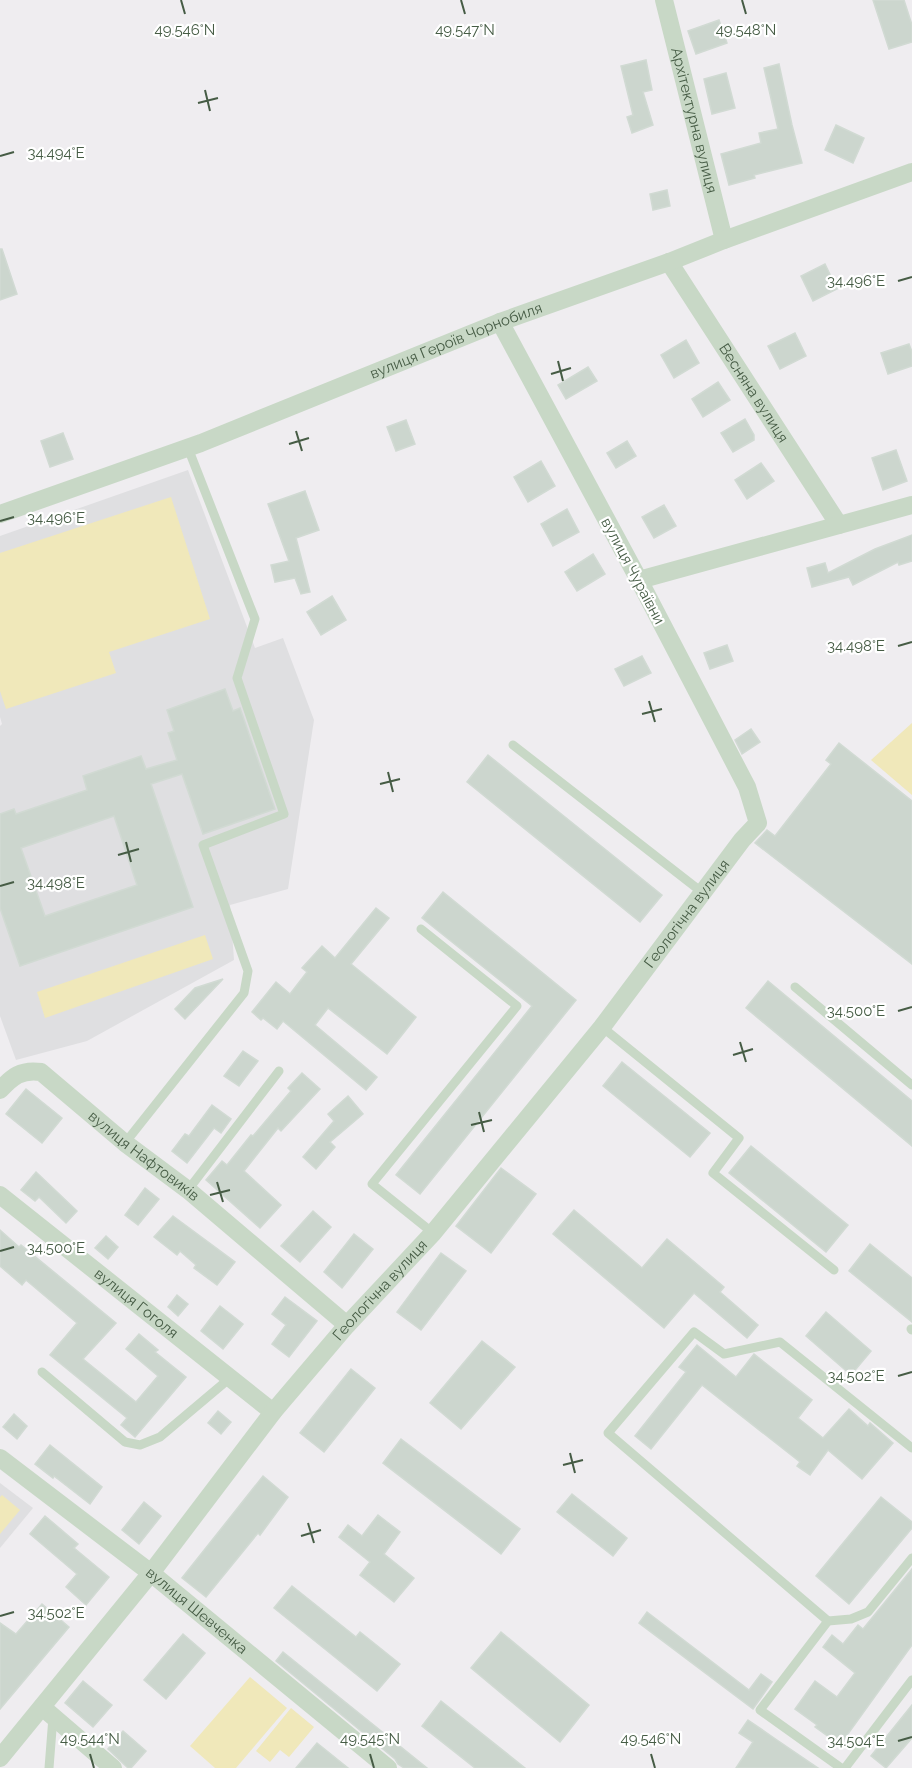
<svg xmlns="http://www.w3.org/2000/svg" width="912" height="1768" font-family="Raleway,sans-serif">
<rect width="100%" height="100%" fill="#efedf0"/>
<!-- education -->
<g fill="#dfdfe1">
<path d="M188,470L255,648L283,638L314,720L288,889L230,905L234,960L87,1041L16,1060L0,1016V726L2,724L0,717V536Z"/>
<path d="M0,1483L33,1508L0,1548Z"/>
</g>
<!-- green -->
<g fill="#f0e8ba">
<path d="M171,497L210,619L109,652L116,673L6,709L0,691V553Z"/>
<path d="M912,723V795L871,760Z"/>
<path d="M205,935L213,959L45,1018L37,992Z"/>
<path d="M2,1495L20,1510L0,1534V1497Z"/>
<path d="M250,1677L287,1708L236,1768H215L190,1746Z"/>
<path d="M291,1708L314,1727L289,1757L280,1750L270,1762L256,1751Z"/>
</g>
<!-- building -->
<g fill="#ccd6ce" stroke="#d1dad3" stroke-width="1.5" fill-rule="evenodd">
<path d="M873,0H904L912,25V42L889,49Z"/>
<path d="M719,20L727,43L696,54L688,31Z"/>
<path d="M646,60L652,90L643,92L653,125L632,133L627,117L633,115L621,66Z"/>
<path d="M779,64L792,125L802,163L754,175L755,178L729,185L721,154L761,143L759,133L778,129L764,68Z"/>
<path d="M726,73L735,108L712,114L704,79Z"/>
<path d="M836,125L864,138L853,163L825,150Z"/>
<path d="M667,190L670,206L653,210L650,194Z"/>
<path d="M0,249H2L17,294L0,300Z"/>
<path d="M825,264L837,289L813,301L801,276Z"/>
<path d="M795,333L806,356L780,369L768,346Z"/>
<path d="M686,340L699,363L674,378L661,355Z"/>
<path d="M909,344L912,352V366L888,374L881,353Z"/>
<path d="M588,367L597,381L566,399L558,385Z"/>
<path d="M718,382L730,400L703,417L692,399Z"/>
<path d="M745,419L754,435V440L733,452L721,433Z"/>
<path d="M406,420L415,444L396,451L387,427Z"/>
<path d="M63,433L73,459L50,467L41,441Z"/>
<path d="M627,441L636,456L616,468L607,453Z"/>
<path d="M896,450L907,481L883,490L872,458Z"/>
<path d="M541,461L555,486L528,502L514,477Z"/>
<path d="M761,463L774,481L747,499L735,480Z"/>
<path d="M305,491L319,530L296,538L310,592L301,594L295,578L275,582L271,565L289,561L268,504Z"/>
<path d="M664,505L676,526L654,538L642,517Z"/>
<path d="M567,509L579,532L553,546L541,524Z"/>
<path d="M912,535V561L899,565L898,562L853,585L849,577L812,587L807,568L825,563L828,573L875,549Z"/>
<path d="M593,554L605,574L577,591L565,572Z"/>
<path d="M332,596L346,620L321,635L307,612Z"/>
<path d="M727,645L733,661L710,669L704,653Z"/>
<path d="M642,656L651,673L624,686L615,669Z"/>
<path d="M225,689L233,711L240,708L275,809L203,834L182,774L151,784L193,907L20,966L0,908V814L14,809L16,814L87,790L83,776L141,756L146,769L177,760L168,733L174,731L167,710ZM114,816L137,885L45,916L21,848Z"/>
<path d="M751,729L760,742L742,754L735,740Z"/>
<path d="M839,743L912,801V964L755,843L767,830L775,836L831,764L826,760Z"/>
<path d="M488,755L662,895L640,922L467,782Z"/>
<path d="M443,892L576,1000L420,1194L396,1175L532,1006L422,918Z"/>
<path d="M376,908L389,918L351,964L416,1017L387,1054L328,1008L315,1025L377,1077L366,1090L283,1021L277,1029L263,1018L261,1020L252,1012L276,982L290,994L307,972L302,968L322,946L335,958Z"/>
<path d="M223,979L185,1019L175,1009L195,988Z"/>
<path d="M768,981L912,1101V1146L746,1008Z"/>
<path d="M243,1051L258,1061L239,1086L224,1076Z"/>
<path d="M622,1062L710,1133L690,1157L603,1086Z"/>
<path d="M302,1073L320,1089L281,1131L278,1128L244,1171L281,1205L260,1228L206,1180L222,1161L227,1165L251,1135L253,1136L291,1091L288,1088Z"/>
<path d="M26,1089L62,1118L42,1143L6,1114Z"/>
<path d="M348,1096L363,1114L330,1142L335,1147L316,1169L303,1157L334,1121L328,1114Z"/>
<path d="M212,1105L231,1119L221,1133L214,1128L187,1163L172,1151L185,1134L189,1136Z"/>
<path d="M751,1146L848,1225L826,1252L729,1173Z"/>
<path d="M501,1168L536,1194L491,1253L456,1226Z"/>
<path d="M36,1172L77,1211L66,1223L39,1197L35,1201L21,1190Z"/>
<path d="M145,1188L159,1199L138,1225L125,1215Z"/>
<path d="M574,1210L642,1268L667,1239L724,1287L720,1292L758,1325L747,1338L694,1293L664,1328L553,1234Z"/>
<path d="M313,1211L331,1227L300,1262L281,1246Z"/>
<path d="M173,1216L235,1262L217,1285L194,1268L196,1265L180,1251L177,1255L154,1237Z"/>
<path d="M0,1230L19,1247L21,1245L116,1323L83,1359L136,1402L158,1376L126,1349L139,1334L158,1350L155,1352L186,1377L135,1437L121,1425L127,1418L50,1355L77,1323L26,1280L22,1285L0,1266Z"/>
<path d="M354,1234L373,1249L342,1288L324,1272Z"/>
<path d="M106,1236L118,1247L108,1259L95,1248Z"/>
<path d="M870,1244L912,1278V1322L849,1271Z"/>
<path d="M441,1253L466,1271L421,1330L397,1312Z"/>
<path d="M177,1295L188,1304L178,1316L168,1307Z"/>
<path d="M285,1297L317,1321L289,1357L272,1344L286,1325L272,1314Z"/>
<path d="M220,1306L243,1324L223,1349L201,1331Z"/>
<path d="M826,1312L871,1351L851,1375L806,1336Z"/>
<path d="M482,1341L515,1367L461,1429L430,1403Z"/>
<path d="M697,1345L736,1377L754,1354L812,1400L798,1418L823,1438L849,1409L868,1426L870,1423L893,1443L862,1479L828,1450L810,1475L797,1466L800,1462L702,1385L651,1449L635,1436L686,1372L679,1367Z"/>
<path d="M351,1369L375,1388L324,1452L300,1433Z"/>
<path d="M218,1411L231,1422L221,1434L208,1423Z"/>
<path d="M14,1414L27,1426L17,1439L3,1427Z"/>
<path d="M401,1439L520,1529L501,1554L383,1463Z"/>
<path d="M50,1445L102,1487L90,1504L54,1476L53,1478L35,1464Z"/>
<path d="M263,1476L288,1497L260,1535L258,1533L206,1597L182,1578Z"/>
<path d="M572,1494L627,1538L613,1556L557,1512Z"/>
<path d="M881,1497L912,1522V1528L849,1604L816,1576Z"/>
<path d="M144,1502L161,1516L139,1544L122,1530Z"/>
<path d="M378,1515L400,1532L384,1554L414,1578L394,1602L360,1575L370,1562L339,1537L348,1525L362,1536Z"/>
<path d="M45,1516L78,1544L74,1548L109,1577L86,1605L66,1587L77,1574L30,1534Z"/>
<path d="M912,1569V1645L840,1745L815,1727L817,1725L795,1709L815,1681L837,1697L855,1673L823,1647L832,1635L843,1644L858,1625L863,1629Z"/>
<path d="M292,1586L356,1637L360,1632L400,1664L377,1691L274,1608Z"/>
<path d="M42,1604L69,1627L0,1709V1623L16,1634Z"/>
<path d="M647,1612L749,1690L761,1674L772,1682L753,1709L639,1623Z"/>
<path d="M501,1632L589,1705L560,1742L471,1668Z"/>
<path d="M183,1634L205,1653L166,1699L144,1680Z"/>
<path d="M283,1652L427,1768H404L398,1764L395,1759L276,1661Z"/>
<path d="M83,1681L112,1705L93,1727L65,1703Z"/>
<path d="M441,1701L525,1768H475L422,1726Z"/>
<path d="M912,1705V1738L886,1768L871,1756Z"/>
<path d="M748,1720L777,1740L818,1768H736L753,1742L739,1733Z"/>
<path d="M123,1731L146,1751L131,1768H128L108,1749Z"/>
<path d="M317,1743L348,1768H296Z"/>
</g>
<g fill="none" stroke-linecap="round" stroke-linejoin="round">
<!-- lane -->
<g stroke="#c8d8c6" stroke-width="9">
<path d="M513,745L703,893"/>
<path d="M421,929L517,1006L372,1184L433,1233"/>
<path d="M795,987L912,1085"/>
<path d="M602,1027L739,1138L713,1173L834,1270"/>
<path d="M125,1143L244,993L248,971L203,845L284,814L237,678L255,619L188,448"/>
<path d="M188,1190L279,1071"/>
<path d="M911,1329L912,1330"/>
<path d="M42,1372L125,1442L140,1445L160,1437L230,1378"/>
<path d="M828,1621L851,1619L868,1612L912,1558"/>
<path d="M49,1768L53,1717"/>
<path d="M841,1768L760,1710L828,1621L608,1433L694,1332L724,1354L780,1342L912,1448"/>
<path d="M845,1768L912,1680"/>
</g>
<!-- street -->
<g stroke="#c8d8c6" stroke-width="18">
<path id="s1" d="M664,0L724,240"/>
<path id="s2" d="M669,262L839,525"/>
<path id="s3" d="M0,514L201,443L500,322L669,262L724,240L912,172"/>
<path d="M639,580L912,505"/>
<path id="s4" d="M0,1090C12,1077 21,1069 41,1072L125,1143L188,1190L347,1325"/>
<path id="s5" d="M0,1195L273,1412"/>
<path id="s6" d="M0,1458L151,1573L388,1768"/>
<path d="M42,1707L113,1768"/>
<path id="s7" d="M0,1758L151,1573L273,1412L347,1325L433,1233L602,1027L742,840L758,823L747,787L639,580L500,322"/>
</g>
</g>
<!-- ticks -->
<path fill="none" stroke="#465c45" stroke-width="2" d="M181,0L185,14M461,0L465,14M742,0L746,14M205,90L210,111M198,103L218,98M0,156L14,152M898,281L912,277M558,361L563,381M551,374L571,368M296,431L302,451M289,444L309,438M0,521L14,517M898,646L912,642M649,701L655,722M642,714L662,709M388,772L393,792M380,784L400,779M126,842L131,862M118,855L139,849M0,886L14,882M898,1011L912,1007M740,1042L746,1062M733,1055L753,1049M479,1112L484,1132M471,1125L492,1120M217,1182L223,1202M210,1195L230,1190M0,1251L14,1247M898,1376L912,1372M570,1453L575,1473M563,1465L583,1460M308,1523L314,1543M301,1536L321,1530M0,1616L14,1612M898,1741L912,1737M90,1754L94,1768M370,1754L374,1768M651,1754L655,1768"/>
<g text-anchor="middle" dominant-baseline="central" stroke-width="4.5" stroke-linejoin="round" paint-order="stroke">
<!-- street labels -->
<g font-size="15" fill="#465c45" stroke="#fff">
<text stroke="none"><textPath href="#s1" startOffset="124">Архітектурна вулиця</textPath></text>
<text stroke="none"><textPath href="#s3" startOffset="488">вулиця Героїв Чорнобиля</textPath></text>
<text stroke="none"><textPath href="#s2" startOffset="156">Весняна вулиця</textPath></text>
<text transform="translate(633 571) rotate(62)">вулиця Чураївни</text>
<text stroke="none"><textPath href="#s7" startOffset="1089">Геологічна вулиця</textPath></text>
<text stroke="none"><textPath href="#s4" startOffset="180">вулиця Нафтовиків</textPath></text>
<text stroke="none"><textPath href="#s7" startOffset="603">Геологічна вулиця</textPath></text>
<text stroke="none"><textPath href="#s5" startOffset="174">вулиця Гоголя</textPath></text>
<text stroke="none"><textPath href="#s6" startOffset="249">вулиця Шевченка</textPath></text>
</g>
</g>
<g font-size="15" text-anchor="middle" fill="#465c45" stroke="#fff" stroke-width="4.5" stroke-linejoin="round" paint-order="stroke">
<text x="185" y="35">49.546°N</text>
<text x="465" y="35">49.547°N</text>
<text x="746" y="35">49.548°N</text>
<text x="56" y="158">34.494°E</text>
<text x="856" y="286">34.496°E</text>
<text x="56" y="523">34.496°E</text>
<text x="856" y="651">34.498°E</text>
<text x="56" y="888">34.498°E</text>
<text x="856" y="1016">34.500°E</text>
<text x="56" y="1253">34.500°E</text>
<text x="856" y="1381">34.502°E</text>
<text x="56" y="1618">34.502°E</text>
<text x="90" y="1744">49.544°N</text>
<text x="370" y="1744">49.545°N</text>
<text x="651" y="1744">49.546°N</text>
<text x="856" y="1746">34.504°E</text>
</g>
</svg>
